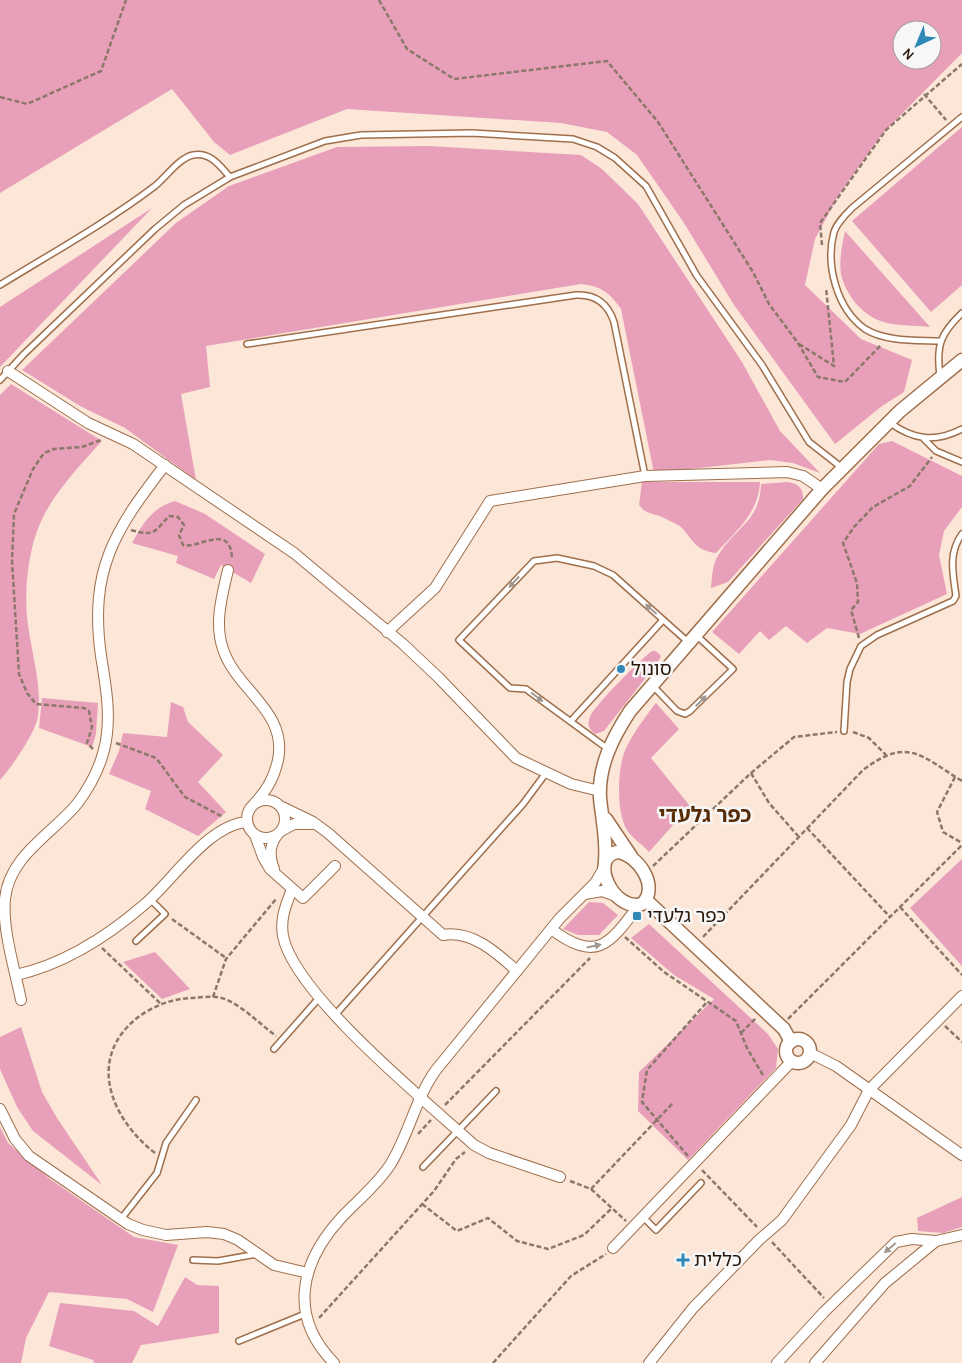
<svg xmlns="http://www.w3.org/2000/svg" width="962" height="1363" font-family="Karla,'Noto Sans Hebrew',sans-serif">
<rect width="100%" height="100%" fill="#fce6d7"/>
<!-- green -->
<g fill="#e8a0ba" fill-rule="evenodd">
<path d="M0,0H962V53L882,134L837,198L815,239L805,285L861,339L912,360L904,392L882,406L835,444L734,305L684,223L637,155L607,132L561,123L347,109L230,155L214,142L172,89L0,193ZM902,30H932V60H902Z"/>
<path d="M962,127V285L931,312L852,221Z"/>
<path d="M429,146L581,155L602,169L638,204L742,362L780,431L820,473L793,463L770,460L654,473L621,309C610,293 601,286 581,284L206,346L210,387L181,394L196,480L125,428L80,406L22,370L176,223L229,186L337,147Z"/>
<path d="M152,208L0,367V307Z"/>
<path d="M845,231L930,327C916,325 900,326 887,323C864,318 846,296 841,274C839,260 842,245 845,231Z"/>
<path d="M11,384L102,441C77,469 48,498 36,534C27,561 24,596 28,625C32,655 42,685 38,715C37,731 11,768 0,780V395Z"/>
<path d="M892,441L962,476V507L944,531L939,555L947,594L860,634L827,628L807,643L786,626L769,640L760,631L739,654L712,632L879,444Z"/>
<path d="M642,482H760C758,514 737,530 716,553C696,550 695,543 683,529C679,524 671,522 666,519C656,513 647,516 639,505Z"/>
<path d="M787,482C797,483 804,488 803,499L728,582L711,588C712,577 712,564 719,554C737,526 760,521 761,484Z"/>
<path d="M175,501L205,514L265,554L251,583L221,565L214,579L176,563L178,556L132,543C143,523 153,507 175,501Z"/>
<path d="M652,651H656L661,656L658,662L604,731L595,734C589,729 587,725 590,717C593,707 642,658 652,651Z"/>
<path d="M42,698L98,703L96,734L92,747L39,728Z"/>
<path d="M171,702L183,707L188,722L223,755L198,782L226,812L198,836L145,809L151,791L109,774L119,751L123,733L167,737Z"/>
<path d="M656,703L679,729L651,758L690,806L649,852C643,845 632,838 627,830C616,812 617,767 626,748C634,732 645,717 656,703Z"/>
<path d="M962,859V966L910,908Z"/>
<path d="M589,902L603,903L618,915L599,935H578L563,929Z"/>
<path d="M649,924L768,1034L778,1049L776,1068L688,1160L638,1111L639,1072L714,999L674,975L631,938Z"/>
<path d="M155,952L190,989L162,999L123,962Z"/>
<path d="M21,1027L42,1092L57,1118L102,1185L33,1131L17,1107L0,1069V1037Z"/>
<path d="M0,1127L8,1143L50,1179L134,1237L178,1245L153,1312L127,1299L49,1292L26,1338L21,1363H0Z"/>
<path d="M962,1197V1227L943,1233L918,1231L917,1218Z"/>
<path d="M185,1277L197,1285L219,1286V1333L141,1345L132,1363H94L93,1360L49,1346L60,1303L134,1311L158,1326Z"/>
</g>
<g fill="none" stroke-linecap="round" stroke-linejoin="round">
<defs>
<g id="service">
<path d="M0,285C52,253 106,223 155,186C166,177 179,158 193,155C211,152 220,166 230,177"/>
<path d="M940,341C917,340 886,342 865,329C837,309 825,265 834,232C837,223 845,215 852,208L962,117"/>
<path d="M247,344L576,295C596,294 608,304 614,322L645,476"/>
<path d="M940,376C936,346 940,334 962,313"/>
<path d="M0,380L24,354L155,229L184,205L230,177L325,141L361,135L472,133L573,139L597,147L615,158L646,186L697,276L762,365L809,442L841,467"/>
<path d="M889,422C913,440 935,443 962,429"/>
<path d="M924,439L936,451L962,462"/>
<path d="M653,686L677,711L685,714L690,711L733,669L696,635"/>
<path d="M571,721L663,620"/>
<path d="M844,731L847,682L850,669L861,646L877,635L953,601L956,596C953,574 948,553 962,534"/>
<path d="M608,749L526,689L510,688L459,640L534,561L557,558L594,566L613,575L688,642"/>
<path d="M136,941L165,914L150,899"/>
<path d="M335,1015L523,804L546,773"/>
<path d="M274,1049L319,998"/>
<path d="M423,1167L496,1091"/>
<path d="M643,1217L656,1230L701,1183"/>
<path d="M121,1219L157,1173L166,1143L196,1100"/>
<path d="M193,1260L218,1261L257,1254"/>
<path d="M239,1341L305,1314"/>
</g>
<g id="minor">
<path d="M8,371L88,423L133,444L294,553L403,644L438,677L516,758L571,784L600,791"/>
<path d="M228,570C222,596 214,623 223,649C236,690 288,711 278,760C274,778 267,790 255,803"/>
<path d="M387,632L435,588L490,501L645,476L787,472L803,476L822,489"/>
<circle cx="266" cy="819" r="19"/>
<path d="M282,807L313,822L328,833L443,935C472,930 497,953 517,971"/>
<path d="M281,831L294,824H312"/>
<path d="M255,835L263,857L270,869L303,898L335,866"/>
<path d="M274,869C269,856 269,845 278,834"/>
<path d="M292,889C286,905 280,918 283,936C294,994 427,1102 474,1145L489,1153L560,1177"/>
<path d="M585,894L602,891L616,896"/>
<path d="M551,929C597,963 609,945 639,905"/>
<path d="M16,975C65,964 108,936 145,904C174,879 208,825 247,822"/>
<path d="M21,1000C15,970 2,929 5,899C9,856 52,834 77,804C89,788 99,770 104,750C112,719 106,687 101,656C89,570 114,531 165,465"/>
<path d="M810,1053L836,1066L962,1155"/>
<path d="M0,1109L15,1139L29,1156L128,1224L143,1230L166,1235L207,1232L224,1234L238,1240L274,1265L308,1273"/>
<path d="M613,1248L792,1061"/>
<path d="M334,1363C288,1316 300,1263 341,1218C357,1201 377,1185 390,1165C409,1135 415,1099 436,1070L560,918L595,883L604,868"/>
<path d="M649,1363L693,1308L759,1240L782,1220L851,1125L869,1090L962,996"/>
<path d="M777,1363L824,1312L896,1242L912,1239L936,1241"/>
<path d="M815,1363L885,1283L936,1241L962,1235"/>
</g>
<g id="tertiary">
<path d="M606,819L631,856"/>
<path d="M617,852C638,854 660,887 642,904C614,913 588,858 617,852Z"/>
<path d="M605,861C607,839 602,819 600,798C598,766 613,737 630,711L822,489L900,411L962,360"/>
<path d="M646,900L784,1029L791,1042"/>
<circle cx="798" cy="1051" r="12"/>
</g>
</defs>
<!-- service casing -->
<use href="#service" stroke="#9f6f4c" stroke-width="8"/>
<!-- minor casing -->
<use href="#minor" stroke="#9f6f4c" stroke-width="12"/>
<!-- tertiary casing -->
<use href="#tertiary" stroke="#9f6f4c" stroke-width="15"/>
<!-- path -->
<g stroke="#8c786a" stroke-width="2.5" stroke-dasharray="5 2.5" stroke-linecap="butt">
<path d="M379,0L407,49L454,79L607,61L658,122L753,272L769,304L798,343L818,377L845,382L882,344"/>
<path d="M924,94L946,120"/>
<path d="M0,97L27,104L101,71L126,0"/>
<path d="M822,245L820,223L886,130L962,64"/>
<path d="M799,344L834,366L826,288"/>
<path d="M131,530C155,537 154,532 169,516L178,517L184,525L179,535L183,545C197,550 231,521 232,559"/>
<path d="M859,638L851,610L858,602L857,583L843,543L854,527L873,507L910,486L932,457"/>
<path d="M853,732L869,738L886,755"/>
<path d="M116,743L156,758L185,797L223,817"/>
<path d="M93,749L87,743L92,727L89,711L84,708L36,704L27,693L19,674L12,561L14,514L33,469L44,453L54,449L82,447L101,440"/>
<path d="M751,773L769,803L798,836"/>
<path d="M955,777L937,812L943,832L962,843"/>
<path d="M807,828L890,917"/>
<path d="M653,866L751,773L794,737L837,732"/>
<path d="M900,907L962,975"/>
<path d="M172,919L226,958"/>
<path d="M625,937L664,972L736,1021L747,1048L764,1077"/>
<path d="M703,937L863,770C908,736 921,756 962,781"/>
<path d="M102,948L161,1004"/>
<path d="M213,997L226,959L276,899"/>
<path d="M788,1019L962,845"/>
<path d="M945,1026L962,1042"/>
<path d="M741,1033L756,1018"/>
<path d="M445,1105L590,958"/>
<path d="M418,1134L431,1120"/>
<path d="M155,1153C111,1119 86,1059 137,1018C153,1006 173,998 193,998C204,997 217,995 227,1000C245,1008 261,1025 276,1036"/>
<path d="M688,1156L642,1102L647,1070L707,1002"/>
<path d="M702,1170L757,1227"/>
<path d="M570,1181L591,1189L626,1221"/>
<path d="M591,1189L673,1103"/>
<path d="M422,1204L457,1231L488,1218L517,1241L548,1249L584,1235L612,1208"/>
<path d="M772,1242L824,1298"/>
<path d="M319,1318L434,1191L456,1159L465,1152"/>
<path d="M493,1363L571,1276L606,1254"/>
</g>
<!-- service -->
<use href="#service" stroke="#fff" stroke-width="5"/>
<!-- minor -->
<use href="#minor" stroke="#fff" stroke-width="10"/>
<!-- tertiary -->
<use href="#tertiary" stroke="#fff" stroke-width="12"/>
</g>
<!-- one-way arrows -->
<defs><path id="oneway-solid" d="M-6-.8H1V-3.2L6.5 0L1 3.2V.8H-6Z" transform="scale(1.25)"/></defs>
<g fill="#9f9790">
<use href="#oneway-solid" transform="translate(514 582) rotate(133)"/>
<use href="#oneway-solid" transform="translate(651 609) rotate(-138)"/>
<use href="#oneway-solid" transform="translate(537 697) rotate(37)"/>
<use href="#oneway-solid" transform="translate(701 701) rotate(-45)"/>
<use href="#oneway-solid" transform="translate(594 946) rotate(-12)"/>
<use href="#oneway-solid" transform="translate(890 1248) rotate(139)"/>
</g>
<!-- markers -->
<g fill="#2f88b6" stroke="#f7f7f7" stroke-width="2">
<circle cx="621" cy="669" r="5"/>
<rect x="632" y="911" width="10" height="10" rx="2.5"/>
<path d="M680.5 1252.5h5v5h5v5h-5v5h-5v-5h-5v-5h5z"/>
</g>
<g text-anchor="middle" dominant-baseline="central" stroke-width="5" stroke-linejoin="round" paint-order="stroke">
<!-- poi labels -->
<g font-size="19" fill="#2a1709" stroke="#f7f7f7" text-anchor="start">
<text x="631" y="669">סונול</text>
<text x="647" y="916">כפר גלעדי</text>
<text x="694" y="1260">כללית</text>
</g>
<!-- quarter labels -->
<g font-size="21" font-weight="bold" fill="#572c07" stroke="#f7f7f7">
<text x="705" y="815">כפר גלעדי</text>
</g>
</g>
<!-- north arrow -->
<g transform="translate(917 45) rotate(224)"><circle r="24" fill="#f7f7f7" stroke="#a59d98"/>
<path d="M0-4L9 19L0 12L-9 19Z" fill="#2f88b6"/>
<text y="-8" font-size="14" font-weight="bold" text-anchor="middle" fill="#2a1709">N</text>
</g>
</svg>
